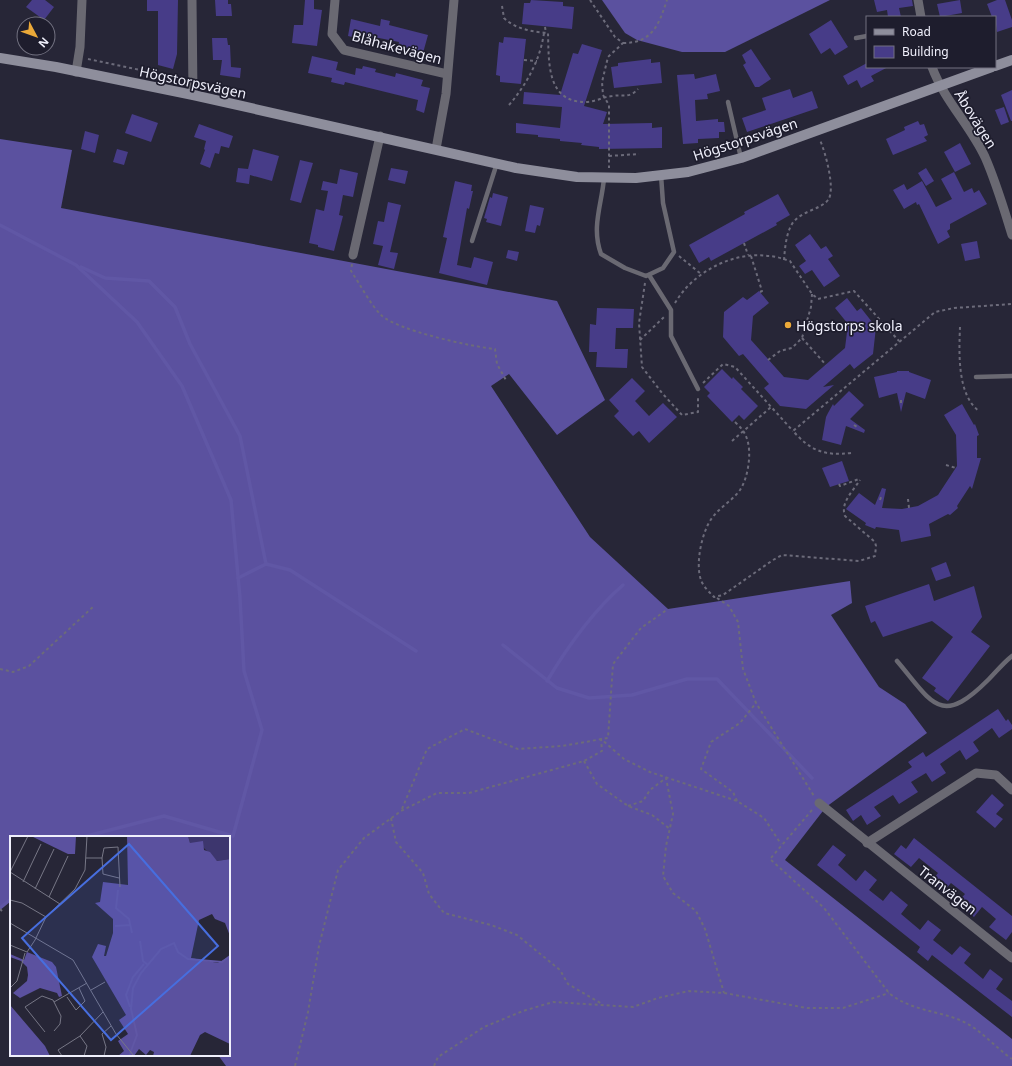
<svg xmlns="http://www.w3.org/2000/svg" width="1012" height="1066" font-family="'Noto Sans',sans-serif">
<rect width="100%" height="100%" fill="#272637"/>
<!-- forest -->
<g fill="#5b519f">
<path d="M602,0H830L725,52H682L637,40L625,33Z"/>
<path d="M0,139L72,150L61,208L557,301L605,400L557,435L509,374L491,386L590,537L668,609L850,581L852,603L831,615L879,687L905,704L927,733L826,807L785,860L1012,1039V1066H226L218,1055H229V837H11V899L0,908Z"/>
</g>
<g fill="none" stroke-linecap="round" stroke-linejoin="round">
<!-- stream -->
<g stroke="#6057a5" stroke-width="3.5">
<path d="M0,225L76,265L137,322L182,386L231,500L240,598L244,671L262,730L233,836L164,816L83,837"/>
<path d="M81,267L105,278L149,281L175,307L190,344L240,436L266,564"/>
<path d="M238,578L266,564L290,570L416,651"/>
<path d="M503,645L557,688L589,698L632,695L687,679H717L812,778"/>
<path d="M547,681C568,646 592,612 623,585"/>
<path d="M0,908L11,899"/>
</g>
</g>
<!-- building -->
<g fill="#473c88">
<path d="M32,0H45L54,7L44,20L26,7Z"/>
<path d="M147,0H178L177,54L173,69L158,65V11H147Z"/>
<path d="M215,0H228V4H231L232,16H216Z"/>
<path d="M305,0H314V9L322,10L317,46L292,43L294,25H303Z"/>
<path d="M531,0L563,2V6L574,7L572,29L522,24L524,3H530Z"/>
<path d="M874,0H912L913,6L899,8L901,17H888L887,10L877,12Z"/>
<path d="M960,0L962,13L940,17L937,4Z"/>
<path d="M997,0H1005L1012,20V27L997,32L995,17H992L987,4Z"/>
<path d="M351,19L380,26L381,19L390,21L389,25L428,35L423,53L398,47L399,42L374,37L373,42L348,36Z"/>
<path d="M831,20L848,47L835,55L830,48L821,54L809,34Z"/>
<path d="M504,37L526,39L521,84L500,82V76L496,75L499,42L503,43Z"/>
<path d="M212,38H227L228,45H230L231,67L241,68L240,78L220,75L222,60H213Z"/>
<path d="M582,44L602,50L584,106L607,112L603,124L652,123V128L662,127V148L599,149V147L581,145L582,143L560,141V139L538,137V135L516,133V123L560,128L562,107L523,104L524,92L560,95L573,53L578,54Z"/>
<path d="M751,49L771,79L759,87H755L743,65L746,63L742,55Z"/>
<path d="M312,56L338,62L336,70L355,75L356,68L362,69L363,66L376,69L375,72L395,77L396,73L423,80L421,86L430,88L424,113L416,110L418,100L345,82L344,85L331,82L332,78L308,73Z"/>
<path d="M651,59V63L660,62L662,83L614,88L611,67L618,66V63Z"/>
<path d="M867,63V67H888L871,76L874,81L861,88L857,80L848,85L843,76Z"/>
<path d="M694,74L695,79L716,74L720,91L707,94L708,99L695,100L696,121L718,119V122H724L725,132H719V138L698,139V143L683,144L677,75Z"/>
<path d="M790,89L793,98L812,91L818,108L747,132L742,118L766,110L762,98Z"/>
<path d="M1012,90V121H1011L1001,95Z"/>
<path d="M1004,107L1009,122L1001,125L995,110Z"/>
<path d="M132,114L158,123L151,142L125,133Z"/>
<path d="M918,121L920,125L924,124L928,135L924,137L927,141L893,155L886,139L905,130L904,127Z"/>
<path d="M199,124L233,136L229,148L221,146L219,154L215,153L210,168L200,164L205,150L204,149L206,141L194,137Z"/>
<path d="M85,131L99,135L95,153L81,149Z"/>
<path d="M960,143L971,164L955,172L944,152Z"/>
<path d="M117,149L128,152L124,165L113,162Z"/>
<path d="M253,149L279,156L272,181L250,175L249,184L236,182L238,168L248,169Z"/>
<path d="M300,160L313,163L301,203L290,200Z"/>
<path d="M391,168L408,171L405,184L388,180Z"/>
<path d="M926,168L934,181L926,186L918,173Z"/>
<path d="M340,169L358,173L353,197L343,195L339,215L343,216L334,251L318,247V245L309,243L316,209L324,211L328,191L321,190L323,181L337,184Z"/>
<path d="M954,172L964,192L972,188L974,193L979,190L987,204L950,224V229L947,231L950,237L938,244L919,204L917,205L916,202L904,209L893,190L904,184L907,190L922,181L936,207L952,199L941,179Z"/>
<path d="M455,181L472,185L471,191H473L469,209L467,208L457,265L471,268L474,257L493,262L487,285L439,273L447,238L443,237Z"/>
<path d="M493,193L508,197L501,226L486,222L487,219L484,218L490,197L492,198Z"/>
<path d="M778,194L790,215L776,223L777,225L711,261L709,257L699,263L689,245L745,214L744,212Z"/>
<path d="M388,202L401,205L390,252L398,253L394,269L378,265L383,246L373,244L378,221L384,222Z"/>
<path d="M530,205L544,208L540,226L537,225L535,233L525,231Z"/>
<path d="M810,234L821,249L826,246L833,256L828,259L840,276L824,287L812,270L805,274L799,266L806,261L795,245Z"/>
<path d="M977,241L980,258L965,261L961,244Z"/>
<path d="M508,250L519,252L517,261L506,258Z"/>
<path d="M759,291L769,303L753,316L751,340L784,377L808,380L845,348L848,324L835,308L847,298L857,311L861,308L876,327L873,354L854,369L850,364L823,387L834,385L806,409L780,406L764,388L769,384L743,354L739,356L723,337L724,312L743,297L747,300Z"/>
<path d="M597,308L634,309L633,328H616L615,349H628L627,368L596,367L597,352H589L590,324L596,325Z"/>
<path d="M722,369L732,379L733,377L743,387L741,389L758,406L744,420L739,415L732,422L707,396L710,393L704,387Z"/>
<path d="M897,371H909V372L931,380L925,399L906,392L901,412L897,393L879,398L874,377L897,372Z"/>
<path d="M632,378L645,391L635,401L649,416L663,403L677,417L649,443L639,431L633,436L614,416L619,411L609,400Z"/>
<path d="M849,391L864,405L850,419L865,430L864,433L846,426L841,445L822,440L826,417L828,413L833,404L834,406Z"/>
<path d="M962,404L974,425L975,424L979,435L977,436V458H981L972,489L970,486L957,506L958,508L950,515L948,514L929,524L931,536L901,542L899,530L876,527L875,529L865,525L866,523L846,509L859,493L875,505L882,488L886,489L882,508L902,509L918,506L938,495L957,466L956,435L944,415Z"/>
<path d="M842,461L849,481L830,487L822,468Z"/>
<path d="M946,562L951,576L936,581L931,568Z"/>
<path d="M929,584L934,601L974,586L982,617L971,632L990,646L948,701L934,691L936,688L922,678L953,637L932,621L883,637L875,621L871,623L865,606Z"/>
<path d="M998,709L1006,721L1008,719L1012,725V729L999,738L992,728L973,742L979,751L966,760L960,750L940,764L946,773L932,782L926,773L911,782L918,792L899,804L893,795L874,807L881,816L867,825L861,815L853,821L846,810L912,767L908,762L923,752L926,757Z"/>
<path d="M992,794L1004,805L996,814L1003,819L995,828L976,812Z"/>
<path d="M914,838L1012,916V932L1006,940L989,927L996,919L982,907L974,917L957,903L965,894L951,883L943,892L931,882L938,873L919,858L911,867L894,854L901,845L906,849Z"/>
<path d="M833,845L846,855L838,865L856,881L865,870L877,880L869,890L883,901L891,891L908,905L901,914L920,930L928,920L941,930L933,940L952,955L960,946L971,954L964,963L983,979L990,969L1003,979L996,989L1012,1001V1017L932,955L928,961L917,952L920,947L817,865Z"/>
</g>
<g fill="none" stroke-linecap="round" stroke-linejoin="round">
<!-- path -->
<g stroke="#6c6b7a" stroke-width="2" stroke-dasharray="3 3" stroke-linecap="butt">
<path d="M590,0L615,37L623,43L608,57L602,82L603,95L609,105V168"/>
<path d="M502,6L504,18C515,29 533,32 548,33C549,61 546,102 585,102C595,102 603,97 612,96C623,94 629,99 638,89"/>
<path d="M545,27L546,33"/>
<path d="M623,43C653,43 659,24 667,0"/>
<path d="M88,59L183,79"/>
<path d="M524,60L537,61"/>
<path d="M509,105C527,84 540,60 544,33"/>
<path d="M609,156L639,154"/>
<path d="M744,243L748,255"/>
<path d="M679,256L701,274"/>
<path d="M751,256L762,291L760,292"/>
<path d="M784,260C785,248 786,234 792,224C800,211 820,210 828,200C836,190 825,151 820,140"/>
<path d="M352,264L351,271C360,284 370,304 381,315C396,330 472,347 495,349L497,364L507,382"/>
<path d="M645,283L639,323L642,367L662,393L682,415L698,412V396"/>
<path d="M675,303C693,272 733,251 769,256C776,256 783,259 790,261L812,294L818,299L854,291L899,341"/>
<path d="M960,327C959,352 957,395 979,411"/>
<path d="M802,338L826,365"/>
<path d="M640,340L664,317"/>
<path d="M768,360L780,351L792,348L802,338L811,307L812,294"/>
<path d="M703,383L723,364L735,367L793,431"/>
<path d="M901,403V399"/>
<path d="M735,422C741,428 745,432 747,439C752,453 748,478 740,490C732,501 720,507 712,518C702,531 695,564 701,580C703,586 709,592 714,597L723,595L773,560L782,555L859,561L875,556L876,546L875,542L845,516C840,503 853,491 860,480"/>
<path d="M854,425L857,427"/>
<path d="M732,441L771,407"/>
<path d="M851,453C824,456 811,451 793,431L935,312L954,308L1012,304"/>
<path d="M946,465L956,468"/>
<path d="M839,484L840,486L859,479"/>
<path d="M908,499L909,508"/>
<path d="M880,500L881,497"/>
<path d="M717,598L729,606L738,622L743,669L756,703L814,796"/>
<path d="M0,669L13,672L29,666L94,606"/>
<path d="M584,761L597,784L628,806L652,815L670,829"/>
<path d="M737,801L733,792L701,769L711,742L740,723L756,703"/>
<path d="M628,806L643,801L650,790L666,778L673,814L666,846L663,876L673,893L696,911L705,929L724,993"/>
<path d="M402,809L427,749L465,729L518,749L562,746L608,738L613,664L641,628L668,609"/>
<path d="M812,810L770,859L824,908L889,993C912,1012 941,1010 966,1023C983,1032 996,1048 1012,1059"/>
<path d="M391,818L396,842L423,873L429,894L444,913L491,925L517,935L560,970L568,984L602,1004"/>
<path d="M0,909L2,911"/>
<path d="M295,1066L308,1012L319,946L338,870L364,838L401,811L437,793H469L584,761L602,751L601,739L624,759L650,772L737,801L764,818L781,844"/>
<path d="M434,1066L438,1057L484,1027L523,1011L553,1002L633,1007L658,998L689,991L724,993L807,1008H843L889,993"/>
</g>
<!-- lane -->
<g stroke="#6a6972" stroke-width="4.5">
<path d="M856,38L867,36"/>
<path d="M728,102L741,158"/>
<path d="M604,178C602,204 591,227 601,254L625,268L646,276L663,268L674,252L663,203L661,175"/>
<path d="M472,241L497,163"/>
<path d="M649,275L671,310V336L698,389"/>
<path d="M976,377L1012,376"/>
<path d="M897,661C932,702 940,728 988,680C996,672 1003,663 1012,656"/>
</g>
<!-- street -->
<g stroke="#6a6972" stroke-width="9">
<path d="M192,0L193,95"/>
<path d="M335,0L332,34L344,50L447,74"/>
<path d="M918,0L921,17"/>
<path d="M932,67C944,100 970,125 985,157C996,182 1004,209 1012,235"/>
<path d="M76,72L80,47L82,0"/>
<path d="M436,149L446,94L454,0"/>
<path d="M353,255L380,136"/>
<path d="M819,803L1012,958"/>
<path d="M867,843L976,773L996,775L1012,790"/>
</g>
<!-- secondary -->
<g stroke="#8e8e9c" stroke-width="10">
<path d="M0,58L56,67L193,95L516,168L577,177L636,178L688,172L741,158L992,67"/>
<path d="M995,66L1012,60"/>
</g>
</g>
<!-- markers -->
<circle fill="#eba939" stroke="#1e1d2d" stroke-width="1.5" cx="788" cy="325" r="4"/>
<g text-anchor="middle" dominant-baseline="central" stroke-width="3.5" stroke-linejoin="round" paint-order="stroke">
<!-- street labels -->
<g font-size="14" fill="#f0f0fc" stroke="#1e1d2d">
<text transform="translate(397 47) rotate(15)">Blåhakevägen</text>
<text transform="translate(193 82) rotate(12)">Högstorpsvägen</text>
<text transform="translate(976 119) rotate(58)">Åbovägen</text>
<text transform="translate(745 139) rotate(-18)">Högstorpsvägen</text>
<text transform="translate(948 890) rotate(38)">Tranvägen</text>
</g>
<!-- poi labels -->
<g font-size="14" fill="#f0f0fc" stroke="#1e1d2d" text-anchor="start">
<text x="796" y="325">Högstorps skola</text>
</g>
</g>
<!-- overview -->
<g transform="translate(10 836)">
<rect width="220" height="220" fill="#272637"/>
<path d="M178,0H220V23L207,25L193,11L180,7Z" fill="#3d366e"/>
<path d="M21,0H66L65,18H58ZM117,0H178L180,7L193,5L194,14L200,16L207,25L220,23V100L215,87L205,83L202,78L189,84L181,122L208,127L220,120V208L195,196L190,199L180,220H143L144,216L140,214L136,219L129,213L124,220H108L114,215L108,205L118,198L109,184L116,179L82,121L88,108L96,110L94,120H96L103,97V83L85,67L90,66L93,46L118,49ZM17,116L42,126L46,131L52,160L49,161L47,157L30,152L10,162L3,157L17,145L18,139L17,131L11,125L0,121V118L14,124ZM0,169L35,210L40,220H0Z" fill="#5b519f"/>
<path fill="none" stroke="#6057a5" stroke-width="2" d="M108,54L106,72L119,83L122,97M105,90L121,89M130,105L133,125L138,129M120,171L116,159L123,141L134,128M119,220L127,199L121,173L123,152L131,137L151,113L164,107L168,116L178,123L212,126L220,120"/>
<path fill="none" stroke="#777786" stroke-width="1" d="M76,22H92L93,38L109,42M92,22L94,12L108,11L110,51M0,36L50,68M0,36L18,0M13,46L31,8M25,53L44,13M39,61L58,20M0,64L12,67L36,81M0,87L63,124L106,198L124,220M0,109L17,116L25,104L36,81L65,53L75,34L77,0M0,152L7,145L15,117M81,154L95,146M57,161L66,174L75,165L69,152M44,166L77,147M35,196L15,171L32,160L43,164L51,180L50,188L44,195M70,200L77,210L74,220M52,220L48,214L70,200L93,176M94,220L96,211L92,198L101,190"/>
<path fill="#476edf" fill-opacity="0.15" stroke="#476edf" stroke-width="2" d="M119,8L208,110L101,204L12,102Z"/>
<rect width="220" height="220" fill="none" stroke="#f0f0fc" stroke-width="2"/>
</g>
<!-- legend -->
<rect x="866" y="16" width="130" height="52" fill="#1e1d2d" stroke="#727180"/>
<rect x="874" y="29" width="20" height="6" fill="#8e8e9c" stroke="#727180"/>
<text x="902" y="36" font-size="12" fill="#f0f0fc">Road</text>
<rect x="874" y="46" width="20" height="12" fill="#473c88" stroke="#727180"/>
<text x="902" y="56" font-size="12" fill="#f0f0fc">Building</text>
<!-- north arrow -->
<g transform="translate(36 36) rotate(131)"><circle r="19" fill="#1e1d2d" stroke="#727180"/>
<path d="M0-3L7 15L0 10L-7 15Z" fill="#eba939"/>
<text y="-6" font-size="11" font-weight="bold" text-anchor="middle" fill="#f0f0fc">N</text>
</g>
</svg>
